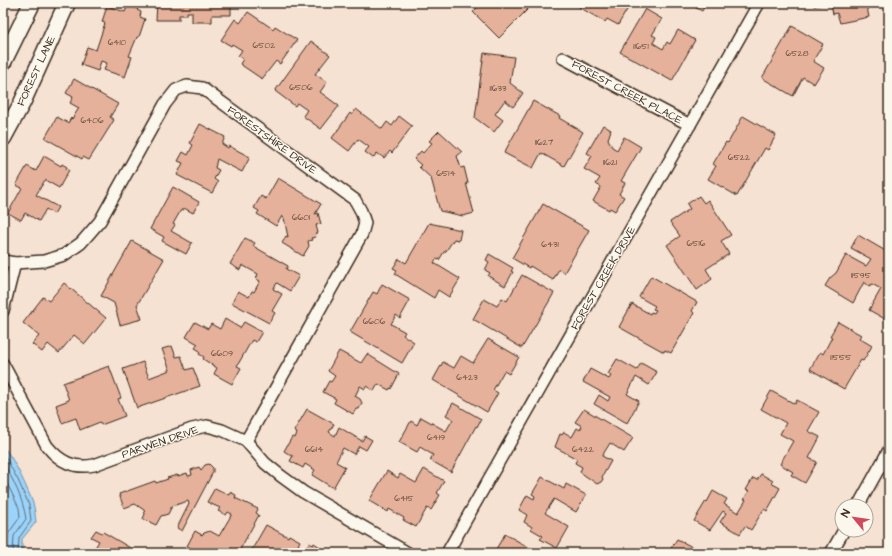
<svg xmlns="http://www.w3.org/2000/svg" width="892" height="556" font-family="'Architects Daughter',sans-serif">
<rect width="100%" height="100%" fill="#f5e2d3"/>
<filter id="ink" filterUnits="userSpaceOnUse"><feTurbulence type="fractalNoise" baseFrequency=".025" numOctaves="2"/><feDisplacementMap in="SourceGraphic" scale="8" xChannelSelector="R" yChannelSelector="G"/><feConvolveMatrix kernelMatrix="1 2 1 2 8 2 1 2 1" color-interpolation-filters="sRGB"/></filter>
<g filter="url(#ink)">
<!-- water -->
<path fill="#9bd3fa" stroke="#758fa2" d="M3,447C13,456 28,490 33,503C35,509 35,516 36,522L22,539V553H3Z"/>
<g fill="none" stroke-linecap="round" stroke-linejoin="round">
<!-- shore -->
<g stroke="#616e76" stroke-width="1">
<path d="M3,453L18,480L29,505L31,521L19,538L18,553"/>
<path d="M3,462C13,480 23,498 26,519L14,536L13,553"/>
<path d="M3,475L19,508L20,517L8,534L7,553"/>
</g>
</g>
<!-- building -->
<g fill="#e6b19a" stroke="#3b2a1e">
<path d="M157,3H231V15H212V22H192V12H187V15H179V20H156Z"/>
<path d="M482,3H534L499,38L473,12Z"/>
<path d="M581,3H631L618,25L607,19L605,22L579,7Z"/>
<path d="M687,3H706L702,11Z"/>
<path d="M813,3H829L814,6Z"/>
<path d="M831,3H866L869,17L840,23L837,13L833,14Z"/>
<path d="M128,5L138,9L137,10L141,12L140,17L145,19L139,37H137L129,56L132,57L125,77L104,70L107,63L101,61L98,71L81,65L87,47L96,50L105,23L102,22L107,6L125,12Z"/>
<path d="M645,9L662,19L652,35L656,37L653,43L663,49L667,42L670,44L678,30L695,40L672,81L620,52Z"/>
<path d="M248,12L273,29L275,26L297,40L280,64L276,61L262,79L240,64L243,59L238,56L242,50L232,44L231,46L221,40L235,19L240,23Z"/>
<path d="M792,26L823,44L813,61L824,68L814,84L803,77L793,96L762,78Z"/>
<path d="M311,41L330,55L315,74L327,82L320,92L339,106L321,129L303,116L307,110L297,103L295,106L275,91Z"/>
<path d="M484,53L514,57L510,83L523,93L513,107L505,100L495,114L503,120L494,132L475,118Z"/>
<path d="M74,79L118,104L110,117L114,120L89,160L83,157L82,159L45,138L57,117L68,123L71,118L72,119L79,108L70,103L73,97L66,93Z"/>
<path d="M533,101L560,116L559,118L583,132L564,166L541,153L533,168L504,153Z"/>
<path d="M356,109L382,129L387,122L392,126L399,116L412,126L392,153L390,151L384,158L377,153L373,158L365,152L369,147L358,139L349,151L332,138L350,113L352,115Z"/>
<path d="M743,116L776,135L768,150L765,148L737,196L708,179L716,166L713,164L726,142L728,143Z"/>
<path d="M200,124L225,137L222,144L228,148L229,146L250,157L242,172L217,159L215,168L219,170L214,179L218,182L212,193L177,175L183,163L178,161L183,152L188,155L193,145L190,143Z"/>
<path d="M603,125L611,130L608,139L612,147L617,150L624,137L641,147L621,181L625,183L619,194L624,197L615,211L610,208L609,210L593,201L601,187L596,184L600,178L584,169L592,156L587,153Z"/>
<path d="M439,131L462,152L457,156L461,168L464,167L468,183H466L474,213L463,216L440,211L431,178L419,167L421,165L414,159L421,151L423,153L432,143L429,141Z"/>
<path d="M44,156L61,166L62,164L67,167L66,169L69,170L59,188L45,180L36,195L58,207L54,214L46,209L39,221L25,213L21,220L8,213L22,188L16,185L27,166L36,171Z"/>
<path d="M278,178L321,204L315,214L318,213L321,224L316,225L318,233L315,234L316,237L311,238L312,240L308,241L309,246L303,256L282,243L286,236L288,237L284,218L282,216L276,226L257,214L259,211L254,208L261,196L266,199Z"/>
<path d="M173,187L199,202L193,213L184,208L183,210H181L173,224L175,225L171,231L192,243L186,254L162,241L164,237L150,229Z"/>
<path d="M699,196L704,203L708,200L731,235L721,241L729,254L706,269L712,279L697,290L667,245L680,236L670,222L690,209L687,204Z"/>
<path d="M543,204L589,230L564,273L559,269L553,280L530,266L529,268L512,258Z"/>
<path d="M429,223L461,230L459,240L454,239L446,251L444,252L439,260L436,259L434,263L460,279L449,297L438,290L434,298L395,274L397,270L393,268L399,259L406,263Z"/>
<path d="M858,235L889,253V313L885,319L869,310L881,289L872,284L869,286L864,282L853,303L825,286L830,278L836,273L846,255L866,266L871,259L851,248Z"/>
<path d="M245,238L255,243L253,246L288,266L286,269L299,276L290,291L277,283L273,289L282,294L272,311L275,313L269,323L232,303L238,291L249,297L252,291L254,292L260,281L256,279L258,274L242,265L240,270L230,264Z"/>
<path d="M132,241L164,259L137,305L142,319L120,325L114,303L101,296Z"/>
<path d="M489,254L513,268L511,271L513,272L505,286L488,276L490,273L485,270L489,262L486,260Z"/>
<path d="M522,275L554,293L522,348L473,319L484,299L497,306L502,298L507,301Z"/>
<path d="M651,276L697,302L692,311L694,313L671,353L665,350L664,352L619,327L632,304L650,314L651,312L654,313L656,310L653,309L655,306L639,297Z"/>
<path d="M64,283L106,318L85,344L74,335L59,353L48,344L42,352L32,344L39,336L23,323L43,297L49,301Z"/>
<path d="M382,284L410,300L400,318L396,315L391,324L405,332L403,335L414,342L402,363L350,332L373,292L377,294Z"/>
<path d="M225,319L240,328L244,322L262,332L256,342L252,340L237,366L241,368L232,384L214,374L217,368L203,359L204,357L199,354L200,351L195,348L198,344L186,337L195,322L208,329L211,324L220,329Z"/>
<path d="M838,322L861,335L859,338L872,346L863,361L861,360L844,389L810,369L820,352L823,354L832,337L830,336Z"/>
<path d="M488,339L519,357L509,374L504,371L493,390L498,393L487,412L433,380L443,362L454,368L461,356L473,363Z"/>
<path d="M172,346L176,357L181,356L186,370L193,368L200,386L137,408L123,369L143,362L149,378L170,370L162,349Z"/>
<path d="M339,351L361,363L367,354L399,374L391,389L390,388L389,390L378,384L374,391L366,386L365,389L360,386L355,396L360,399L362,403L359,409H356L353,414L334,403L336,399L323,392L329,381L331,382L335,376L328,371Z"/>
<path d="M617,359L637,370L641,363L657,372L649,385L636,377L627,394L639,401L627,423L594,404L599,395L608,401L610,397L583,382L590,369L609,379L611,376L608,374Z"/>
<path d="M109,366L121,398L118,399L125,416L101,425L100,422L80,430L76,418L62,423L56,405L69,400L63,383Z"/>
<path d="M771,391L795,404L797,400L819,412L808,431L820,437L809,458L817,462L805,483L791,475L793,472L780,464L793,441L780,434L786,423L761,409Z"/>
<path d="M453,403L481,419L477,427L476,426L451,472L430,460L433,455L420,447L417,452L399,442L411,421L417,425L421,417L446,431L453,419L446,415Z"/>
<path d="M307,409L334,424L329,432L335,436L339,427L362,441L365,436L372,440L366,450L359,446L354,454L343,448L336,462L345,467L333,488L312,475L315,470L305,464L303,468L290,461L293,456H292L284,451L292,437L295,438L297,433L294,431Z"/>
<path d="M584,409L633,438L624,452L610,443L602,456L611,461L602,477L603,479L601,482L597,484L580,472L582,467L575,463L577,459L555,447L560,434L562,435L564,432L572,437L577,428L580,430L582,426L575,422Z"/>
<path d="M209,464L213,468V472L182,531L177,528L189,504L188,501L172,506L168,514L161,516L156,525L143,519L145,514L144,510L135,504L124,508L119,494L155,481L156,483L168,479L167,478L177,475L178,476L187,473L188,476L192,475L191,470L199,467L201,470L205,465Z"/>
<path d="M424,469L444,481L437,493L440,495L431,510L427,508L416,527L403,520L404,518L389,509L388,512L369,501L387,471L398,478L400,474L416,483Z"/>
<path d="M761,474L773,481L771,483L780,488L767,511L764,509L751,530L745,526L740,534L720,522L726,513L723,511L710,530L694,521L706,501L707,502L713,491L727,499L724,504L738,513L746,500L744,499L749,491L746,490L753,478L757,480Z"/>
<path d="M542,477L564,489L566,484L586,495L576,512L554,499L545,513L569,527L557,548L540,539L543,536L531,529L532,527L524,522L527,515L519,510L527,495L534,499L535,496L532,494Z"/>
<path d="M215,488L229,495L230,492L236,495L235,498L258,509L256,513L259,515L238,553H222L217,550L215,553H200L187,546L195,531L202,535L204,533L210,531L219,536L232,514L228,512L226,515L218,511L220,508L207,502Z"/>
<path d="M266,525L288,537L289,535L300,541L298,545L305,549L309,543L313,545L314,543L320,547L317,553H250Z"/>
<path d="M96,530L102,533L103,532L139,553H92L99,541L91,537Z"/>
<path d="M505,534L539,553H503L496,549Z"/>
<path d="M677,539L696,549L694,553H668Z"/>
</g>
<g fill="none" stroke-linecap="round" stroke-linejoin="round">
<defs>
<g id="minor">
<path d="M563,58L690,125"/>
<path d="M3,261L15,263L44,261L64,255L81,243L100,221L165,104L176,90L187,86L202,88L355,200L361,211L365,223L362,234L246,441"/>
<path d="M3,311L15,263"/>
<path d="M3,364L47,446C60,462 74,469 94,465L192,429L207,426L222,430L246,441L265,463L281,476L303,492L408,553"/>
<path d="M858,506L889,450"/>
<path d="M447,553L759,3"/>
<path d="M831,553L844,530"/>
</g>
<g id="secondary">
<path d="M3,62L32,3"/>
<path d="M3,138L22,103L67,3"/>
</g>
</defs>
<!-- minor casing -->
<use href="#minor" stroke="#3b2a1e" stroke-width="14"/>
<!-- secondary casing -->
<use href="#secondary" stroke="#3b2a1e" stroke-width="19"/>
<!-- minor -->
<use href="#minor" stroke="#fbf7ec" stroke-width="11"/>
<!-- secondary -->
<use href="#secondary" stroke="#fbf7ec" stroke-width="16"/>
</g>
</g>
<g text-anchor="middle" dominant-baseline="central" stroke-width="3" stroke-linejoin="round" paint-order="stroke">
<!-- number labels -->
<g font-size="9" fill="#664c3d">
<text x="117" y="42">6410</text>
<text x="264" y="45">6502</text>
<text x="641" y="46">11651</text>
<text x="797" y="53">6528</text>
<text x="301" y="87">6506</text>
<text x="498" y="88">11633</text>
<text x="92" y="120">6406</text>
<text x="544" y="142">11627</text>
<text x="739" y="157">6522</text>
<text x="610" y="162">11621</text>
<text x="446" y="173">6514</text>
<text x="301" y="217">6601</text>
<text x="696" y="243">6516</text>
<text x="550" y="244">6431</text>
<text x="861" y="275">11595</text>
<text x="374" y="321">6606</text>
<text x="222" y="353">6609</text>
<text x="841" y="357">11555</text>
<text x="467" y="377">6423</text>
<text x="436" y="437">6419</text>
<text x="314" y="449">6614</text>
<text x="583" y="449">6422</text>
<text x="404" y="498">6415</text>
</g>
<!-- street labels -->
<g font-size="11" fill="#3b2a1e" stroke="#fbf7ec">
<text transform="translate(36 71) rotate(-65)">FOREST LANE</text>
<text transform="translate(627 92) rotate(28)">FOREST CREEK PLACE</text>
<text transform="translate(272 140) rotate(36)">FORESTSHIRE DRIVE</text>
<text transform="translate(603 278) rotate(-60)">FOREST CREEK DRIVE</text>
<text transform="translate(160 442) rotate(-19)">PARWEN DRIVE</text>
</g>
</g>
<!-- margin -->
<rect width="892" height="556" fill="none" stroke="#fbf7ec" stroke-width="16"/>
<rect x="8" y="8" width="876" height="540" fill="none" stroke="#3b2a1e" stroke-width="1.5" filter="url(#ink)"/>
<!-- north arrow -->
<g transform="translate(854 518) rotate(299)"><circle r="19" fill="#fbf7ec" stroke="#aea59a"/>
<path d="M0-3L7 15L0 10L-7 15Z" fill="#d1495b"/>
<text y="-6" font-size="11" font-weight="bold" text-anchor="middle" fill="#3b2a1e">N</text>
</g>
</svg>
